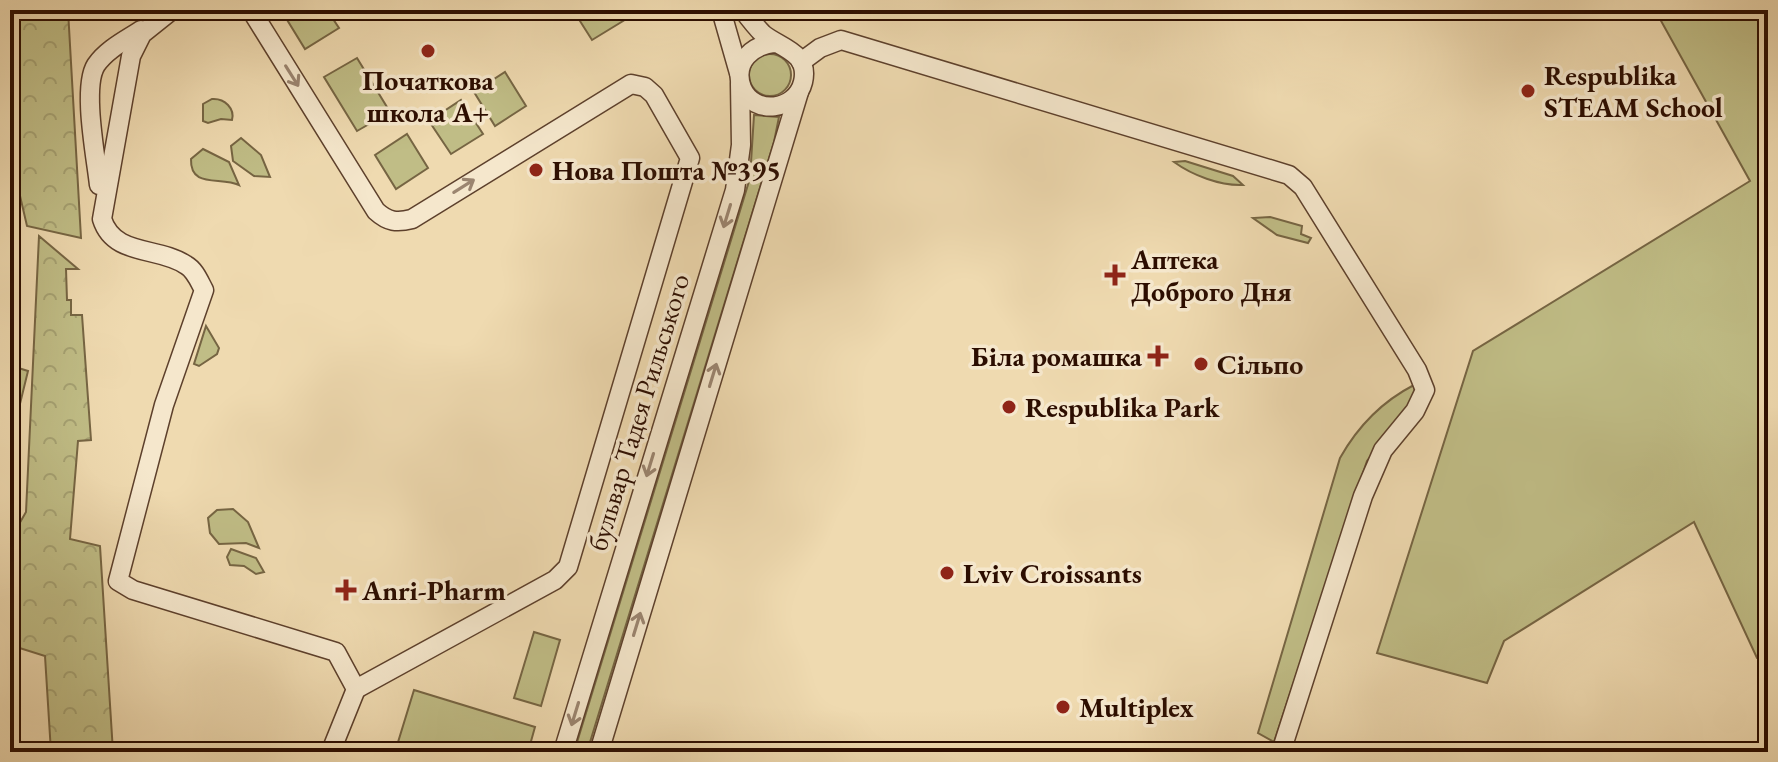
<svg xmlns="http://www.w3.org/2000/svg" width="1778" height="762" font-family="'EB Garamond',serif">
<defs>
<pattern id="forest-crowns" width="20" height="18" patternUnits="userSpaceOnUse" patternTransform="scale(2)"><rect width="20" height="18" fill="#c0bd86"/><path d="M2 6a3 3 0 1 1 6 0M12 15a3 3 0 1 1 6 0" fill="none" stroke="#a5a172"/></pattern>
</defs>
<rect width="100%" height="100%" fill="#efdab0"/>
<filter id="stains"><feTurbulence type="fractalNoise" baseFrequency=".0025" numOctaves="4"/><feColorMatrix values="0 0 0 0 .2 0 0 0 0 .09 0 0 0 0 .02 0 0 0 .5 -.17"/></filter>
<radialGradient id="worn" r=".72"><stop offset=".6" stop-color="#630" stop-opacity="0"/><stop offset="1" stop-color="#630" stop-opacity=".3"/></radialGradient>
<!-- green -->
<g fill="#c0bd86" stroke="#766543" stroke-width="2">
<path d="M281,10H327L339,28L305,49Z"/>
<path d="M573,10H641L592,40Z"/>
<path d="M1655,10H1768V663L1757,658L1694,522L1504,641L1487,683L1377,653L1473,351L1750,181Z"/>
<circle cx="770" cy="75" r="21"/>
<path d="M357,58L390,112L357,131L324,77Z"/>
<path d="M505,72L526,106L495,126L474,92Z"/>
<path d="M212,99C225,98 235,109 232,120L221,119L208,123L203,121V104Z"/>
<path d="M461,100L483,134L451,154L429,121Z"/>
<path d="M754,115L779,117L774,142L587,752H574L750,178Z"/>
<path d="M407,134L428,168L396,189L375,155Z"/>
<path d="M241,138L261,155L270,177L254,176L233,161L231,146Z"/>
<path d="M203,149L229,162L239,185C221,176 190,189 191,159Z"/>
<path d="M1185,161L1233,176L1243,185C1220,186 1192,175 1174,162Z"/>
<path d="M1270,217L1302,226L1301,234L1311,238L1308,243L1277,235L1253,218Z"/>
<path d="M206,326L219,348L217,354L199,366L194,364Z"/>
<path d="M10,339L12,366L28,371L18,412L19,472L10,466Z"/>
<path d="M1414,385L1416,400L1367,461L1274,742L1258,733L1340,458C1358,426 1381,402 1414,385Z"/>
<path d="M233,509L248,522L259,548L246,543L219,544L210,533L208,518L217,510Z"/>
<path d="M231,549L256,558L264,572L256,574L244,566L230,565L227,557Z"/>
<path d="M534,632L560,640L541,706L514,698Z"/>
<path d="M414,690L535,727L528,752H395Z"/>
</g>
<!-- forest -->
<g fill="url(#forest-crowns)" stroke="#766543" stroke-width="2">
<path d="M16,10H68L81,238L27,226L17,183Z"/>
<path d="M39,236L78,269H66L67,300H71V315H82L91,440L78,441L70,539L100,546L113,752H51L45,656L10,645V540L26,512Z"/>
</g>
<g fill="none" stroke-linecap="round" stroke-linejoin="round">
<defs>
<g id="minor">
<path d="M172,10L142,34L131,56L102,219C114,257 158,246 186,265C195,270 199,281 204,290L164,405L118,581L133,590L336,652L356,689L331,751"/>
<path d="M251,10L376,211C388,222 397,223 412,219L631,84L645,87L654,95L690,158L568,567L555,580L356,689"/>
<path d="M721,10L739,73"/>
<path d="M743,10C749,18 756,27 763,34C780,48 810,52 803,82C796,111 754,116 742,88C732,62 753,44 777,43"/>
<path d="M801,62L820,48L841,40L1289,175L1303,187L1417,370L1425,390L1415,411L1383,450L1363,496L1281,752"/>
<path d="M99,185C96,157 82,87 96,65C107,49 126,40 141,30"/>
<path d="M563,752L735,190L741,145L740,84"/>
<path d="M599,752L799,92"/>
<path d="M1238,752H1266"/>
</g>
</defs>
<!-- minor casing -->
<use href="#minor" stroke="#5d402c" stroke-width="21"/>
<!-- minor -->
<use href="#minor" stroke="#f5e7cc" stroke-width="18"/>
</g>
<!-- one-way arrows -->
<defs><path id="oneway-shaft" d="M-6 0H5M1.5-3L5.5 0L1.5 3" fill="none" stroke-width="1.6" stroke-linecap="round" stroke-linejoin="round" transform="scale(2)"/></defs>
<g stroke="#9b8570">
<use href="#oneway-shaft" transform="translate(292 76) rotate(58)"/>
<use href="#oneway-shaft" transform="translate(464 186) rotate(-32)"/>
<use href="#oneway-shaft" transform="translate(727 216) rotate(107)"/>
<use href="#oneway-shaft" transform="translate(713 375) rotate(-73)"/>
<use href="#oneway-shaft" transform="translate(650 465) rotate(107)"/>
<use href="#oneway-shaft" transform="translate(637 624) rotate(-73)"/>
<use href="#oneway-shaft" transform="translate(575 714) rotate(107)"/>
</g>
<!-- markers -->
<g fill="#8f2418" stroke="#f5e7cc" stroke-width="3">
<circle cx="428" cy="51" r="8"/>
<circle cx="1528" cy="91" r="8"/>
<circle cx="536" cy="170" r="8"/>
<path d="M1111 263h8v8h8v8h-8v8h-8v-8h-8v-8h8z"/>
<path d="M1154 344h8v8h8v8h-8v8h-8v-8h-8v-8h8z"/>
<circle cx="1201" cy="364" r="8"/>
<circle cx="1009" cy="407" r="8"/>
<circle cx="947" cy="573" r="8"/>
<path d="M342 578h8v8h8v8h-8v8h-8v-8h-8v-8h8z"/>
<circle cx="1063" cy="707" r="8"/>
</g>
<g text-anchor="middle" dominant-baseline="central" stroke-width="7" stroke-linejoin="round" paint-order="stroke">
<!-- poi labels -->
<g font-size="28" font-weight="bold" fill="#2c0d00" stroke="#f5e7cc" text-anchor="start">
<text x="1544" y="75">Respublika<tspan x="1544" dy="32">STEAM School</tspan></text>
<text x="428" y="80" text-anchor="middle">Початкова<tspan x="428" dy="32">школа А+</tspan></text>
<text x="552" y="170">Нова Пошта №395</text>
<text x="1131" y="259">Аптека<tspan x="1131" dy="32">Доброго Дня</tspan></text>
<text x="1142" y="356" text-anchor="end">Біла ромашка</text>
<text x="1217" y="364">Сільпо</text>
<text x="1025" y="407">Respublika Park</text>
<text x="963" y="573">Lviv Croissants</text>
<text x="362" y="590">Anri-Pharm</text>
<text x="1079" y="707">Multiplex</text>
</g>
<!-- street labels -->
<g font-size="28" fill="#2c0d00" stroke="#f5e7cc">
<text transform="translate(638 412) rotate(-73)">бульвар Тадея Рильського</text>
</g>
</g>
<!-- margin -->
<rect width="1778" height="762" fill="none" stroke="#efdab0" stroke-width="40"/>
<rect x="12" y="12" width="1754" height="738" fill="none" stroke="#2c0d00" stroke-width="4"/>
<rect x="20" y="20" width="1738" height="722" fill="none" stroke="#2c0d00" stroke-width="2"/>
<rect width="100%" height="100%" filter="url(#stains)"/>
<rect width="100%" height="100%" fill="url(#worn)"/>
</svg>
